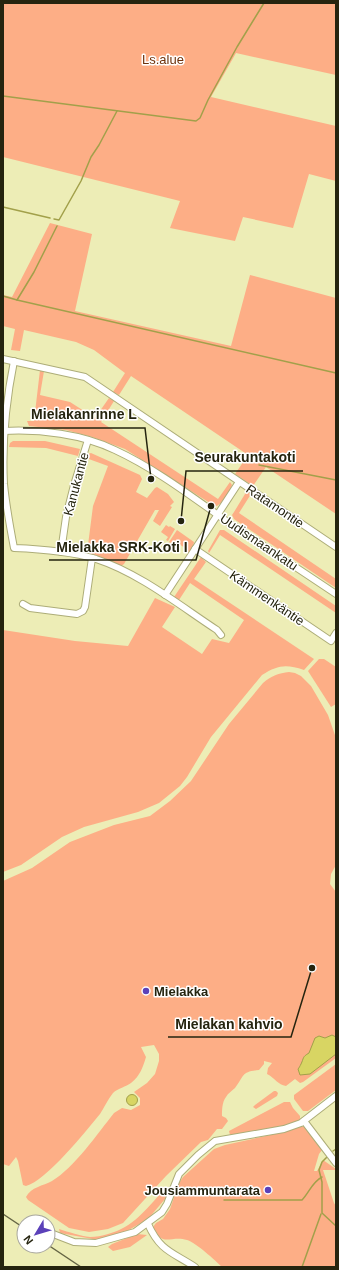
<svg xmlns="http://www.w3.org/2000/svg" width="339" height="1270" font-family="Helvetica,sans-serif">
<rect width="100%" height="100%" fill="#ededb6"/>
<!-- green -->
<g fill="#fdae86">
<path d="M3,3H336V75L236,53L211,97L336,126V181L309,174L293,228L243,217L235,241L170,228L180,201L3,157Z"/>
<path d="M50,223L92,234L75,311L231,346L250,275L336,298V514L266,467L253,486L235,474L248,455L131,376L119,395L113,392L125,373L94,350L76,342L24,330L20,351L11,350L15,329L3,326V295L12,297Z"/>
<path d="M40,370L44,371L40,395L70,402L95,418L109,398L114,401L101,422L218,499L230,482L232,485C229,493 224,501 217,506L213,505L125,449L92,437L66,430L29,426L27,421H34Z"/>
<path d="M13,441H45L80,449L78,456L46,448L9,447L10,443Z"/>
<path d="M91,453L140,475L142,479L136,492L147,498L155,488L157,487L168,494L174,502L170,506L172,507L160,526L153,521L159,510H155L124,564L121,566L101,557L87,553L93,506L108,466L86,458L88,454Z"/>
<path d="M247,492L251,494L239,513L336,579V588L234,519L232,515L234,512L245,494Z"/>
<path d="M166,525L169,527L170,526L175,529L168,541L166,540L168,537L161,532Z"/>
<path d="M177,530L194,542L193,548L189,553H187L188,550L173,540L171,543L169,542Z"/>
<path d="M220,530H224L336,606V613L220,535L209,553L208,551Z"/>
<path d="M201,557L206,562L194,579L314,659L304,670C286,664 278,665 262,675L211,737L187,777L180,786L159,803L138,812L84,827L62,837L21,865L3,872V630L75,641L128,646L155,598L175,607L162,627L202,654L212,639L229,643L244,620L190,583L179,600L174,597Z"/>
<path d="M319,659H324L336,667V704L331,707L308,671Z"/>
<path d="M289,672L295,673L301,676L311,686L328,715L336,738V865L331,874L330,884L336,892V1058L303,1082L300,1083L295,1079L286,1086C278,1085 275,1078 267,1074L268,1068L272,1063L264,1061V1064L259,1070C241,1072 245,1075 235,1088C232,1091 228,1093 226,1097C222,1102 222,1110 222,1116L226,1118L228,1121L222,1129H217L208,1140L201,1142L166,1176L123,1223L108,1229L89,1232L69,1228L28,1200L26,1197C31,1187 43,1186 52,1181C74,1168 98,1133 114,1113L122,1108L131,1110L140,1105V1098L134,1092L147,1083L155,1074L159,1061V1054L154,1045L141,1047L146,1057C143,1067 140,1076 131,1083C126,1087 118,1088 113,1093C108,1099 104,1108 100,1114C86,1131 46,1181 26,1186L23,1185L18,1161L16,1157L9,1166L3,1164V881L32,868L70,842L114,825L150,816L170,801L191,781L229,724L263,683C271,676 279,673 289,672Z"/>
<path d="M336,1064V1090L308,1111H303L294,1099V1095Z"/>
<path d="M274,1091H276L278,1093L277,1096L256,1109L253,1107L255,1105Z"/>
<path d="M284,1102H290L293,1108L300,1116V1122L289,1125L230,1135L229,1131Z"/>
<path d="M301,1126L304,1127L322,1150L319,1154L314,1171H317L323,1160L336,1169V1170H323L334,1203L336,1206V1267H222C216,1261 195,1242 187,1240C171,1235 161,1248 153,1227L156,1223L163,1219L170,1209L179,1183L183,1177L214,1149L225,1145L284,1132Z"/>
<path d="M167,1188L169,1191L165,1199L148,1219L120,1235L98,1240L60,1233L59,1229C69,1232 80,1236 90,1237C96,1237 102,1236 108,1234C134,1227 145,1210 163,1191Z"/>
<path d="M137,1234L147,1235L130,1247L113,1251L108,1247L112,1244Z"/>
</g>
<!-- water -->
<g fill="#d8d563" stroke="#a2a04a">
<path d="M332,1035L336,1037V1054L310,1074L300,1075L298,1069C299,1068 300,1066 301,1064C304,1058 302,1057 309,1053L315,1038L319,1036L325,1038Z"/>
<circle cx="132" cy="1100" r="5.5"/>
</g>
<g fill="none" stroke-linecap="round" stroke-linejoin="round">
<!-- stream -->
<g stroke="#a2a04a" stroke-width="1.5">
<path d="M3,96L196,121L200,118L208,100L237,47L264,3"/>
<path d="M3,207L50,218"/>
<path d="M54,219L59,220L81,181L91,157L99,145L117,111"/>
<path d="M3,296L17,300L34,272L57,226"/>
<path d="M17,300L336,373"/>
<path d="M259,465L336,480"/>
<path d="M333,1151L336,1149"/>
<path d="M327,1157L322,1162L319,1170L322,1182V1213L336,1226"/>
<path d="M224,1200H302C309,1193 312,1182 322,1177"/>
<path d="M302,1267L321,1214"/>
</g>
<defs>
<g id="minor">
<path d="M3,359L85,377L336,547"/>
<path d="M14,361C6,401 2,444 4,484C6,505 10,527 14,548C41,549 69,551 96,559C139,573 179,605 217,630L221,635"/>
<path d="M3,431C40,429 82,434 115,450C154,468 191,496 225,520C262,545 299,569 336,594"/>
<path d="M195,549L331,641L336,633"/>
<path d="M61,552L66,517L74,485L88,440"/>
<path d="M165,595L239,482"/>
<path d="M23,604L30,608L77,614L83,611L85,607L92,558"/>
<path d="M304,1121L336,1163"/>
<path d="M148,1224C160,1251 172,1252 195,1267"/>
<path d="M48,1232L74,1242L96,1243L135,1232L162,1212L167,1204L179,1174L198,1155L215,1141L284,1129L301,1123L336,1096"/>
</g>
</defs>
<!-- minor casing -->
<use href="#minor" stroke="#adad78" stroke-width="8"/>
<!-- minor -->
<use href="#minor" stroke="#fff" stroke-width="6"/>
<!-- rail -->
<g stroke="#646444" stroke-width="1.5">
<path d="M3,1214L24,1228"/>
<path d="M48,1245L81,1267"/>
</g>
</g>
<!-- markers -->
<g fill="#5b41b9" stroke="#fff" stroke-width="1.5">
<circle cx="146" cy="991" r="4"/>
<circle cx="268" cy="1190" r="4"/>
</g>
<g text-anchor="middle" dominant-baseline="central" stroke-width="3" stroke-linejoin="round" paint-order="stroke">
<!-- park labels -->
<g font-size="13" fill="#6f320b" stroke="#fff">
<text x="163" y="59">Ls.alue</text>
</g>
<!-- street labels -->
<g font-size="13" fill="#25240f" stroke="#fff">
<text transform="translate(76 484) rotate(-75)">Kanukantie</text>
<text transform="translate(275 506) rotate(34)">Ratamontie</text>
<text transform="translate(259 542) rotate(34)">Uudismaankatu</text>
<text transform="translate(267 598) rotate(34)">Kämmenkäntie</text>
</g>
<!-- poi labels -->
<g font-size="13" font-weight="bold" fill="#25240f" stroke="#fff" text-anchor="start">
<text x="154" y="991">Mielakka</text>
<text x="260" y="1190" text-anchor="end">Jousiammuntarata</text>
</g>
</g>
<!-- callouts -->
<path fill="none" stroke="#25240f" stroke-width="1.5" d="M151 479L145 428H23M181 521L186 471H303M211 506L196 560H49M312 968L291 1037H168"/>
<g fill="#25240f" stroke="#fff" stroke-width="1.5">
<circle cx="151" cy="479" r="4"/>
<circle cx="181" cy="521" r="4"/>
<circle cx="211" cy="506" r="4"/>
<circle cx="312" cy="968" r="4"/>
</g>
<g font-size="14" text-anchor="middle" font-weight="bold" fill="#25240f" stroke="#fff" stroke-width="3" stroke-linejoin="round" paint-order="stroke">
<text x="84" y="419">Mielakanrinne L</text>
<text x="245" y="462">Seurakuntakoti</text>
<text x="122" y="552">Mielakka SRK-Koti I</text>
<text x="229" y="1029">Mielakan kahvio</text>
</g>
<!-- border -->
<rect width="339" height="1270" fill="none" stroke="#25240f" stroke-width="8"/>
<!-- north arrow -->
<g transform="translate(36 1234) rotate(232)"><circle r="19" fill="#ffffff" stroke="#a8a79f"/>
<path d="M0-3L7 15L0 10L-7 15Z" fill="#5b41b9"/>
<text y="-6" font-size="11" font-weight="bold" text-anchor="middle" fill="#25240f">N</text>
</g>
</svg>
